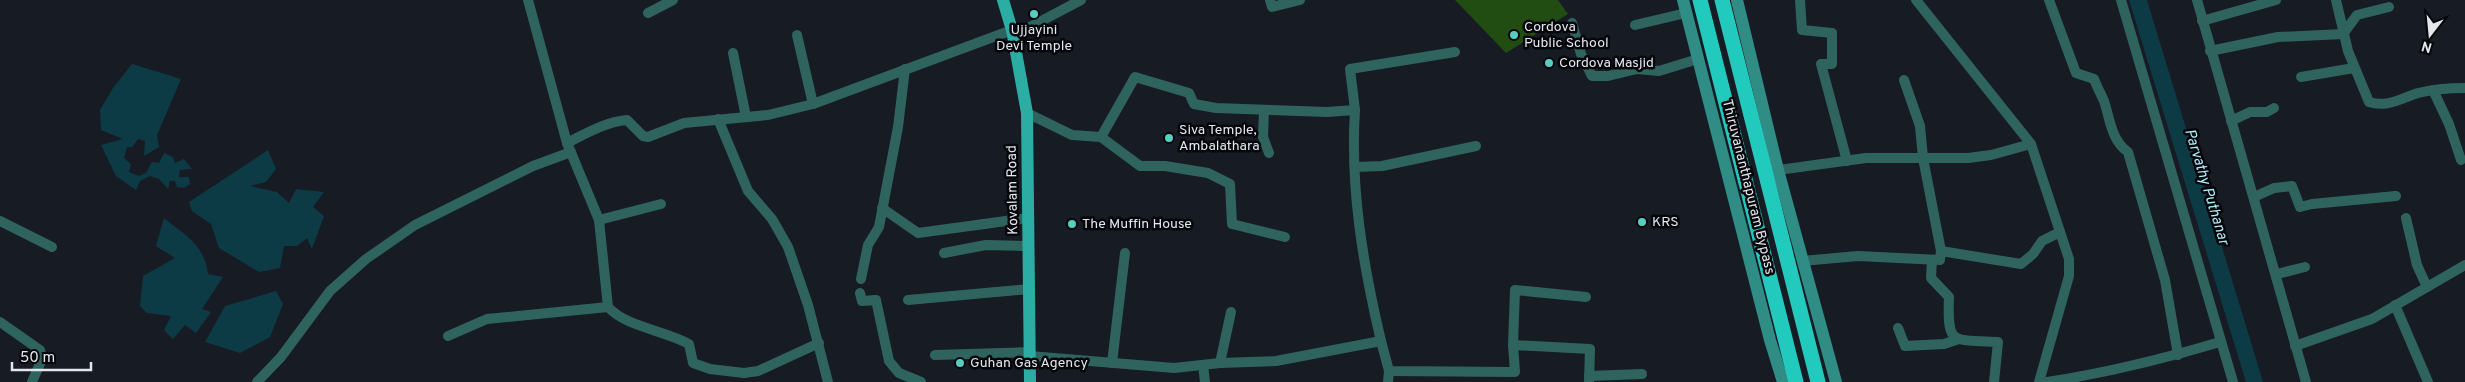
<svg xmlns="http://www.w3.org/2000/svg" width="2465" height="382" font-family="Overpass,sans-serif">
<rect width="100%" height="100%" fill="#171b24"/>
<!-- green -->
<path fill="#214d12" d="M1455,0H1558L1568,14L1506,53Z"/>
<!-- water -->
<g fill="#0d3b45">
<path d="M2129,0H2147L2263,382H2246Z"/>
<path d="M132,64L181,79L157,135L159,147L144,156L145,141L138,139L132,147H127L124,158L131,164L129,172L139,176L146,173L152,162L159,163L164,153L173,157L175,163L184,159L192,169L180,170L179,177H189L190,184L184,188L177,187L175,181H170L168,189L159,179L150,176L140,181L136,190L116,176L101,145L123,139L101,130L100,110L113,88Z"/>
<path d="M268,150L276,169L266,182L250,186L277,192L289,203L296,189L324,192L313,207L324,216L312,249L307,238L297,246H284L280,268L259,272L219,248L211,224L192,211L189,202Z"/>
<path d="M164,218C186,236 204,244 208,274L223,277L202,309L211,312L196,333L185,325L173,339L164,330L171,316L147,313L140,306L143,276L175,258L156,246Z"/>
<path d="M276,291L283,304L270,337L240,353L205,342L225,306Z"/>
</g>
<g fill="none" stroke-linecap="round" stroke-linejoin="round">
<!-- street -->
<g stroke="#2f635e" stroke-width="10">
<path d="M528,0L567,143L599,220L608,307C626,327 664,330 689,344L693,363L710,369L744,373L758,371L819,343"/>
<path d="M1270,0L1272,7L1300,0"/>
<path d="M1800,0L1802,30L1832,33V64H1821L1847,161"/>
<path d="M1916,0L2031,144L2069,259V276L2039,382"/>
<path d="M2049,0L2076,73L2094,79C2097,87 2101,94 2104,101C2110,119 2111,140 2128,152L2165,280L2178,355"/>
<path d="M2121,0L2233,382"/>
<path d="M2197,0L2306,382"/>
<path d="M2336,0L2348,51L2369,102C2387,108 2402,98 2418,93C2434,89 2449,88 2465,88"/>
<path d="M648,13L673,0"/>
<path d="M2202,21L2276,0"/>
<path d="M1572,23L1581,54L1592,76H1608L1637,69L1659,71L1698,59"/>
<path d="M1635,25L1686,13"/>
<path d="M797,35L813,104"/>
<path d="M1013,36L1081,0"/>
<path d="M2210,51L2278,37L2343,34L2357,15L2389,7"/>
<path d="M733,53L746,117"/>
<path d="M2301,77L2354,68"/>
<path d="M1904,80L1920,126L1923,158L1941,251"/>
<path d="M2433,90L2449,124L2461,160"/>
<path d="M1264,110L1263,137L1269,153"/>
<path d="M1355,110L1350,69L1455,52"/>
<path d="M1027,113L1072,135L1101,137L1140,166H1165L1208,173L1230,184L1232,224L1285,237"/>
<path d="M718,119L748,191L772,219L788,247L808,305L828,382"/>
<path d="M2231,121L2250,112H2267L2274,108"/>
<path d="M567,143C587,133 605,122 627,120L643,136L648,137L684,123L768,115L813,104L1012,30"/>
<path d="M1355,167L1382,166L1476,146"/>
<path d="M1778,170L1866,158H1968L1991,155L2031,144"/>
<path d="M2254,197L2274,188L2292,186L2300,207L2312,204L2396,196"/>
<path d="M882,208L918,233L1028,218"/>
<path d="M2406,218L2417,265L2427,287"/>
<path d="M599,220L661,204"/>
<path d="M0,221L52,247"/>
<path d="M944,253L986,245L1029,246"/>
<path d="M1932,260L1931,278L1949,297C1947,347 1952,339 1998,342L1994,382"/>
<path d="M1802,261L1858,256L1940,260L1941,251L2021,264L2033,254L2042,241L2060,232"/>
<path d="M2277,274L2305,267"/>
<path d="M861,279L868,245L879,227L898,127L905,69"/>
<path d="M860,293L862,301L876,300L889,361L899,373L921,382"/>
<path d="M908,300L1029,289"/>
<path d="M2395,305L2428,382"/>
<path d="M0,322L40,350L42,359L32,382"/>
<path d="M1898,328L1905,346L1944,344L1959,339"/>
<path d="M448,336L487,319L608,307"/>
<path d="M1381,341L1389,371L1515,372L1513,345L1515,290L1586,297"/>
<path d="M1513,345L1590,349L1589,382"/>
<path d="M2295,346L2372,319L2465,265"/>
<path d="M935,355L1030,352"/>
<path d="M1030,356L1174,368L1220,363L1276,361L1381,341C1363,265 1350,188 1355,110L1327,112L1216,108L1194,104L1189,93L1135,77L1101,137"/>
<path d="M1112,363L1125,253"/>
<path d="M1220,363L1231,312"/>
<path d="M1203,365L1205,382"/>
<path d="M1589,376L1642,374"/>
<path d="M257,382L281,357L330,291L366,259L415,225L533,166L571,152"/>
<path d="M1388,382L1389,371"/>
<path d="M2047,382C2106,373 2163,359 2220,342"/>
</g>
<!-- secondary -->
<g stroke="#308d85" stroke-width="12">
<path d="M1683,0L1770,340L1783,382"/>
<path d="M1737,0L1778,170L1836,382"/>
</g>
<!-- primary -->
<path stroke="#2cada3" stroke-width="12" d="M1003,0L1012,30L1027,113L1030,382"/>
<!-- highway -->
<g stroke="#22cabe" stroke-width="15">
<path d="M1700,0L1796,382"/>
<path d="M1722,0L1818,382"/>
</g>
</g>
<!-- markers -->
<g fill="#58cec0" stroke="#050609" stroke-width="2">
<circle cx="1034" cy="14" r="5"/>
<circle cx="1514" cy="35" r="5"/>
<circle cx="1549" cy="63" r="5"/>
<circle cx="1169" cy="138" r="5"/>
<circle cx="1642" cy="222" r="5"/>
<circle cx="1072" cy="224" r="5"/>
<circle cx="960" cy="363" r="5"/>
</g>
<g text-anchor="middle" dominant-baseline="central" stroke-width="5" stroke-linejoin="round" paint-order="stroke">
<!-- poi labels -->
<g font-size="14" fill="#e4e7ed" stroke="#050609" text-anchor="start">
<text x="1524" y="27">Cordova<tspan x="1524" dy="16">Public School</tspan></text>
<text x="1034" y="30" text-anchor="middle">Ujjayini<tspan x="1034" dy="16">Devi Temple</tspan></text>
<text x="1559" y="63">Cordova Masjid</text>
<text x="1179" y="130">Siva Temple,<tspan x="1179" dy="16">Ambalathara</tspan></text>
<text x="1652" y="222">KRS</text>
<text x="1082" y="224">The Muffin House</text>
<text x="970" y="363">Guhan Gas Agency</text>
</g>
<!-- street labels -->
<g font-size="14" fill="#e4e7ed" stroke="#050609">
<text transform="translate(1748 187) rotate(76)">Thiruvananthapuram Bypass</text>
<text transform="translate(1013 190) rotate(-91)">Kovalam Road</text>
</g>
<!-- water labels -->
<g font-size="15" font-style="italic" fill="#b1ecfb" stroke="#050609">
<text transform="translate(2206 187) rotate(73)">Parvathy Puthanar</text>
</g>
</g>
<!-- north arrow -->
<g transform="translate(2430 35) rotate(196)" stroke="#050609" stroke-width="4" paint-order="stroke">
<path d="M0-4L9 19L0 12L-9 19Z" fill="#e4e7ed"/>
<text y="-8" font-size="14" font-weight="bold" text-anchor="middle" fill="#e4e7ed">N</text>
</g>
<!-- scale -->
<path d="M12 362v8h79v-8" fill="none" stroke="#e4e7ed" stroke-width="2.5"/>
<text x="20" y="362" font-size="15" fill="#e4e7ed" stroke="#050609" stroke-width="4" paint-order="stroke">50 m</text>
</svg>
